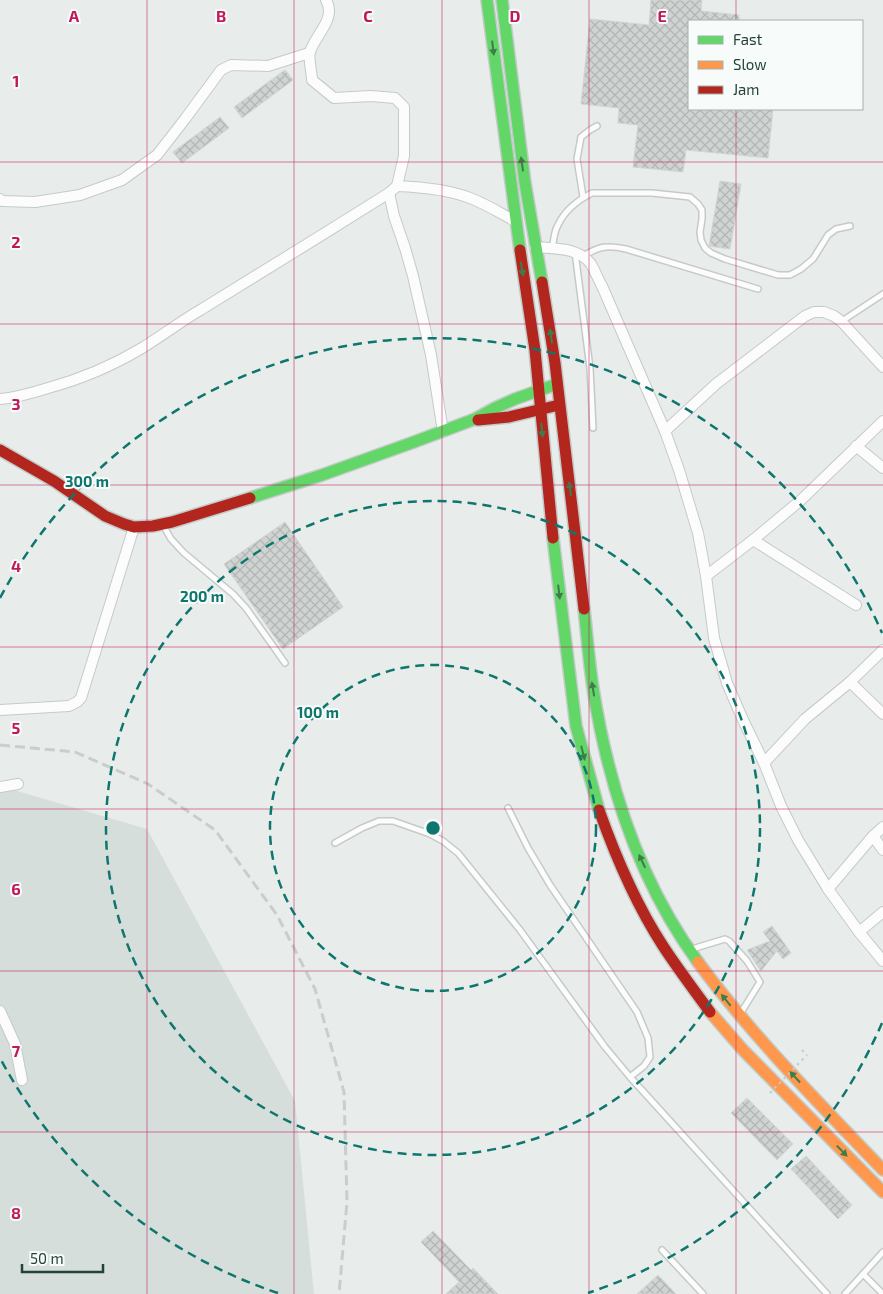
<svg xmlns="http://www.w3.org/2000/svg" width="883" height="1294" font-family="'Exo 2',sans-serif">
<defs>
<pattern id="building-cross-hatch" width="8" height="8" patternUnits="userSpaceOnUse" patternTransform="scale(1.25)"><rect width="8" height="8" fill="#cfd4d2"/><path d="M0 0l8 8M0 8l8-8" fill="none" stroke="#b2b7b5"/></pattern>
</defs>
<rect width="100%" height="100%" fill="#e8edeb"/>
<!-- built -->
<path fill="#d6dedb" d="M0,786L147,829L295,1101L314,1294H0Z"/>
<!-- building -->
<g fill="url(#building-cross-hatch)" stroke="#d1d6d4">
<path d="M651,0H702L701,11L739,15V21H689V109H773L768,158L686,150L683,172L633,167L638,125L618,123L619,108L581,104L590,19L649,25Z"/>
<path d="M285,70L293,80L242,118L234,107Z"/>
<path d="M220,117L229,128L182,163L173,152Z"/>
<path d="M720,181L741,184L730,249L709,246Z"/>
<path d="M285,522L343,607L283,649L224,564Z"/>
<path d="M772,926L791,953L783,959L777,951L761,971L747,950L770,941L763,932Z"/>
<path d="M747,1098L793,1144L777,1160L731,1113Z"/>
<path d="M806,1156L852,1205L838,1219L791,1169Z"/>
<path d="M433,1231L471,1270L473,1268L498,1294H446L459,1282L421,1242Z"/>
<path d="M658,1275L676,1294H637Z"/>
</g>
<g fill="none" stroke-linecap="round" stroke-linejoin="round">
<defs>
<g id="lane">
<path d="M583,197L577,159L581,137L590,130L597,126"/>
<path d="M552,248C554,241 554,231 558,225C565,210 578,200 592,193H652L690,197L698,204L702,210V219L700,232L701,240L705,248L711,253L725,259L778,275H790L801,269L813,259L828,235L836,229L850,226"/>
<path d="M575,252L590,368L593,428"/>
<path d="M583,256C600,246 607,245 626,249L758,289"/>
<path d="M842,321L883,294"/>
<path d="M163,525L171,539L184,553L233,594L246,608L285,663"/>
<path d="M508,808L528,848L550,885L637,1012L648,1038L650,1057L644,1066L630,1077"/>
<path d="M335,843L362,828L379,821H393L430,834L443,841L458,853L520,930L605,1047L630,1077L827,1294"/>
<path d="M692,949L725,939L729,941L747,961L760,982L742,1011"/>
<path d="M662,1250L703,1294"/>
<path d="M863,1274L883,1294"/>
<path d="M845,1294L883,1252"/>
</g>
<g id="street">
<path d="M326,0C337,19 315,35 310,52C308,58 312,73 312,80L334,98L371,96L395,98L404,107V156L397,186"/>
<path d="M389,193L394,216L405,248L413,276L431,355L443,432"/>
<path d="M0,199L2,201L35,202L80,195L122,180L157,155L185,119L221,70L231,65L268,66L309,53"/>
<path d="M535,247C555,249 578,247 591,264C595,271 598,279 602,286L665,431L679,470L698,533L706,576L714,638L727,683L743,720L764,763L781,806L798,840L828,889L859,932L883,961"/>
<path d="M0,399C16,398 32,393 48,388C81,379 112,366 142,348C162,336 181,321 202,309C264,271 327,232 389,193L397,186C421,187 447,189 470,198C486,204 500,213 515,221"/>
<path d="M665,431L716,384L805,316L814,312H824L834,316L841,321L883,367"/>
<path d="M856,446L883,468"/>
<path d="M753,540L856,605"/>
<path d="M706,576L753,540L801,500L883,421"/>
<path d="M850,682L883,714"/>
<path d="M0,710L69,706L77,702L81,698L134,527"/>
<path d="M764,763L805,719L850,682L883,650"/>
<path d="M0,787L18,784"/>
<path d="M873,836L883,850"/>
<path d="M828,889L873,836L883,827"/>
<path d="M859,932L883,912"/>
<path d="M0,1011L15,1044L22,1080"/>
</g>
<g id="fast">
<path d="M487,0L520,250"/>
<path d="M502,0L525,183L542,282"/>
<path d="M250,498L322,475L414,442L475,419L495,408L515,399L557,384"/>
<path d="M553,538L576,726L599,810"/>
<path d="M584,609C587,635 589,662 593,688C608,784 640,883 698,962"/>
</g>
<g id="slow">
<path d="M698,962C753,1037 819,1103 883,1170"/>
<path d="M710,1012L743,1050L883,1192"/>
</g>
<g id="jam">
<path d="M520,250L535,350L553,538"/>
<path d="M542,282L555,363L584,609"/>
<path d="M478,420L509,417L559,405"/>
<path d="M0,450L54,481L105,516L124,524L134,527L153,526L172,522L250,498"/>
<path d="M599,810C615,855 637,906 663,946C678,969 694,990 710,1012"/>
</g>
</defs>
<!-- lane casing -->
<use href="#lane" stroke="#c5cac8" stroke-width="8"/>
<!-- street casing -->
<use href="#street" stroke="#c5cac8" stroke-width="12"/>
<!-- fast casing -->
<use href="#fast" stroke="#c3cbc8" stroke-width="14"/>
<!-- slow casing -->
<use href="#slow" stroke="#c3cbc8" stroke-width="14"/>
<!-- jam casing -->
<use href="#jam" stroke="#c3cbc8" stroke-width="14"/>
<!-- path -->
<path stroke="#c3ccca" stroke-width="2" stroke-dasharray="2.5 4" stroke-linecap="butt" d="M802,1050L807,1055"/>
<!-- lane -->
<use href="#lane" stroke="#fcfcfc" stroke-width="5"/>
<!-- street -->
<use href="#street" stroke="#fcfcfc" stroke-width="10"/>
<!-- fast -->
<use href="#fast" stroke="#63d668" stroke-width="11"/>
<!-- slow -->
<use href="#slow" stroke="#ff974d" stroke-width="11"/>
<!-- jam -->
<use href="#jam" stroke="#b3261e" stroke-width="11"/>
<!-- rail -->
<path stroke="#c9cdcc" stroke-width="3" stroke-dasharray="10 5" stroke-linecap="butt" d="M0,745L75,752L148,784L215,830L277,915L315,989L344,1092L347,1202L339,1294"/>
<!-- path-bridge -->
<path stroke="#c3ccca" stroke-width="2" stroke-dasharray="2.5 4" stroke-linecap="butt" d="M770,1093L807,1055"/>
</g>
<!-- one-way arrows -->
<defs><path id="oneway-solid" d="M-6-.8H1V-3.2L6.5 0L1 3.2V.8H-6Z" transform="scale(1.25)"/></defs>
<g fill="#3d7d4c">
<use href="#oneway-solid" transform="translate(493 48) rotate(83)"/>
<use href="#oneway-solid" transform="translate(522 164) rotate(-98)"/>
<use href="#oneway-solid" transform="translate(522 269) rotate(80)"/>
<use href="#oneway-solid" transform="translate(551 336) rotate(-98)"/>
<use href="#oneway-solid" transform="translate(542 430) rotate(84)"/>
<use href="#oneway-solid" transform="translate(570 489) rotate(-98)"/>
<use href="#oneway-solid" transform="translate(559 592) rotate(83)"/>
<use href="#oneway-solid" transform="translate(593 689) rotate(-99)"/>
<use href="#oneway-solid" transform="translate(583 753) rotate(76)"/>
<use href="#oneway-solid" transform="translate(642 861) rotate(-115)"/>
<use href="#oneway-solid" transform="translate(726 1000) rotate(-129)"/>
<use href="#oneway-solid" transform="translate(795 1077) rotate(-133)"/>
<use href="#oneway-solid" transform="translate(842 1151) rotate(46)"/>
</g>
<!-- grid -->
<path fill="none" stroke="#c2185b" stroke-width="1" stroke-opacity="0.55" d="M147,0V1294M294,0V1294M442,0V1294M589,0V1294M736,0V21M736,109V1294M0,162H883M0,324H883M0,485H883M0,647H883M0,809H883M0,971H883M0,1132H883"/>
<!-- distance rings -->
<g fill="none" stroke="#0f766e" stroke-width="2.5" stroke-dasharray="9 6">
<circle cx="433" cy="828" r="163"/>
<circle cx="433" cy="828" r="327"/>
<path d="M882 1023A490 490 0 0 1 588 1293M278 1293A490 490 0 0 1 0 1058M0 598A490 490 0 0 1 882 633"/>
</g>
<g font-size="16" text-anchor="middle" font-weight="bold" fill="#c2185b" stroke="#f7fbf9" stroke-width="4" stroke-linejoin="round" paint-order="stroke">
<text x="74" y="22">A</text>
<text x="221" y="22">B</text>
<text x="368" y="22">C</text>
<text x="515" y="22">D</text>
<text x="662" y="22">E</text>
<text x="16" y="87">1</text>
<text x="16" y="248">2</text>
<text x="16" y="410">3</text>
<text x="16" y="572">4</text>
<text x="16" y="734">5</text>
<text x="16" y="895">6</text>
<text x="16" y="1057">7</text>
<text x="16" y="1219">8</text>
</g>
<circle cx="433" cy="828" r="8" fill="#0f766e" stroke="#f7fbf9" stroke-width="2.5"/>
<g font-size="15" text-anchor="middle" font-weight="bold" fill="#0f766e" stroke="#f7fbf9" stroke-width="4" stroke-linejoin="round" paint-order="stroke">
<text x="87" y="487">300 m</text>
<text x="202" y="602">200 m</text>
<text x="318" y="718">100 m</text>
</g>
<!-- legend -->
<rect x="688" y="20" width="175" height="90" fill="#f7fbf9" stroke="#a3b1ad"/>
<rect x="698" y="36" width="25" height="8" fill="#63d668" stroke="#a3b1ad"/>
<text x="733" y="45" font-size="15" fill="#24423a">Fast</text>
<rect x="698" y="61" width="25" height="8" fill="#ff974d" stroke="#a3b1ad"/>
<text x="733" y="70" font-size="15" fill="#24423a">Slow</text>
<rect x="698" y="86" width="25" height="8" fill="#b3261e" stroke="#a3b1ad"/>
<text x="733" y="95" font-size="15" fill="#24423a">Jam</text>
<!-- scale -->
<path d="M22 1264v8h81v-8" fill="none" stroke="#24423a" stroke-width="2.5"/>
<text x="30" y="1264" font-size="15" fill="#24423a" stroke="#f7fbf9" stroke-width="4" paint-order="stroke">50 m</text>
</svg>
